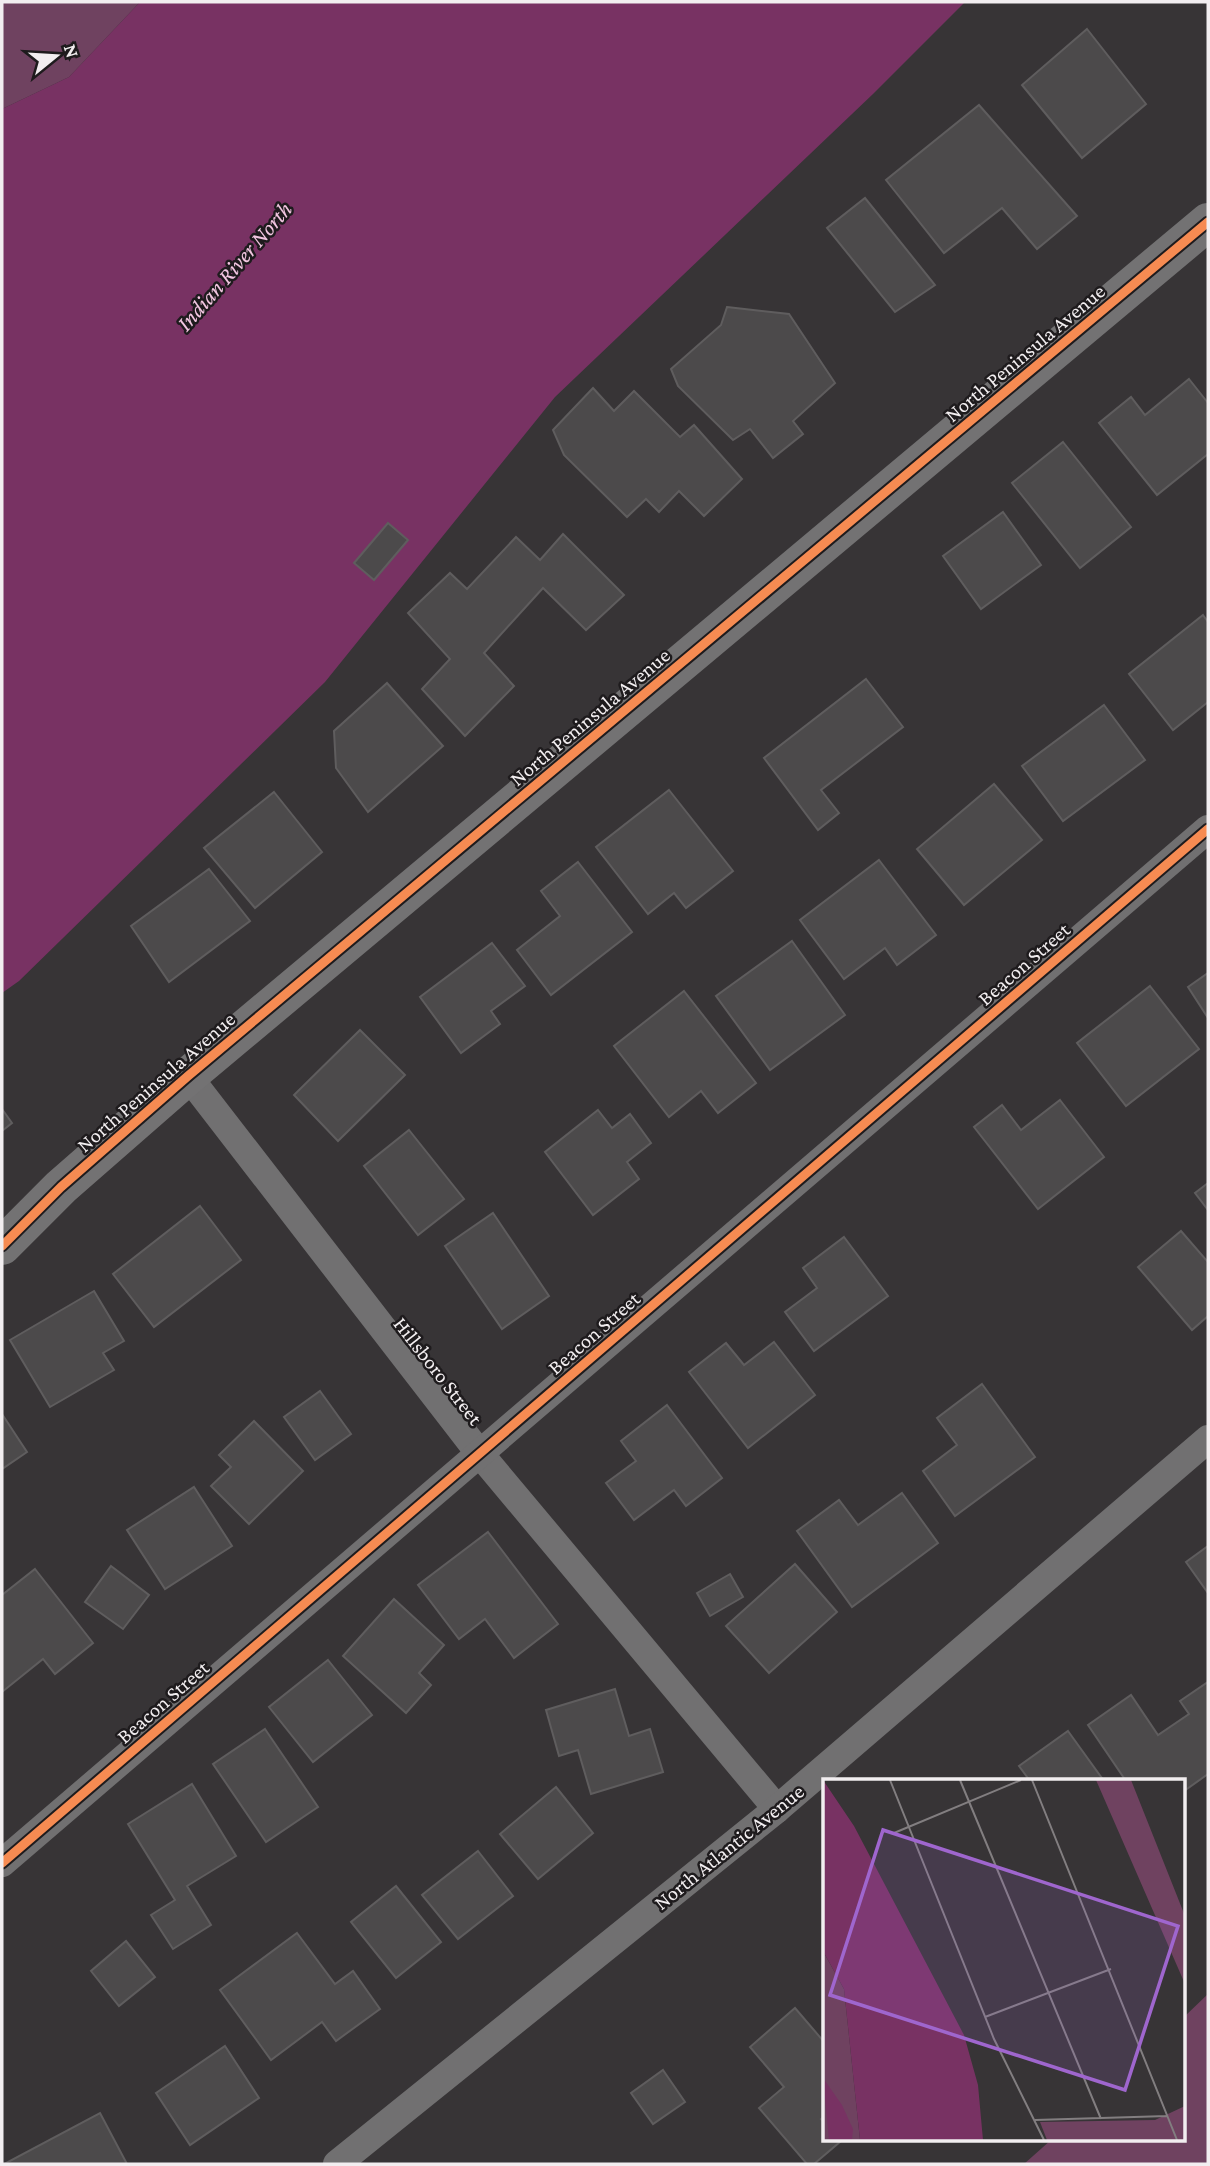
<svg xmlns="http://www.w3.org/2000/svg" width="1210" height="2166" font-family="'Crimson Pro',serif">
<rect width="100%" height="100%" fill="#373436"/>
<!-- green -->
<g fill="#6f4260">
<path d="M2,2H140L69,77L2,109Z"/>
<path d="M1208,1994V2164H1024L1051,2140H1184V2017Z"/>
</g>
<!-- water -->
<path fill="#783263" d="M140,2H965L873,94L555,397L325,682L19,981L2,993V109L69,77Z"/>
<!-- building -->
<g fill="#4c4a4b" stroke="#5f5d5e" stroke-width="2">
<path d="M1087,29L1146,104L1082,158L1022,85Z"/>
<path d="M979,105L1077,216L1037,249L1002,208L944,253L886,180Z"/>
<path d="M865,198L935,285L895,312L827,228Z"/>
<path d="M727,307L789,314L835,383L793,421L803,434L773,458L750,429L733,440L678,386L671,369L721,325Z"/>
<path d="M1189,379L1208,403V454L1157,495L1099,423L1131,397L1145,415Z"/>
<path d="M593,388L614,411L634,391L680,437L694,425L742,479L704,516L679,491L659,512L646,499L627,517L564,455L553,430Z"/>
<path d="M1063,442L1131,527L1080,568L1012,483Z"/>
<path d="M1003,512L1041,565L981,609L943,556Z"/>
<path d="M388,523L408,540L374,580L354,563Z"/>
<path d="M563,534L624,595L586,630L543,588L484,653L514,686L465,736L422,689L450,659L408,613L450,573L467,589L516,537L540,560Z"/>
<path d="M1203,615L1208,622V702L1173,730L1129,674Z"/>
<path d="M866,679L903,727L821,790L839,813L818,830L764,758Z"/>
<path d="M387,683L443,746L368,812L336,768L334,731Z"/>
<path d="M1104,705L1145,760L1063,821L1022,766Z"/>
<path d="M994,784L1042,840L964,905L917,849Z"/>
<path d="M669,790L733,871L686,908L674,893L648,914L596,847Z"/>
<path d="M274,792L322,852L255,908L204,848Z"/>
<path d="M879,860L936,935L897,965L885,948L844,979L800,920Z"/>
<path d="M578,862L632,932L551,995L517,950L560,916L541,891Z"/>
<path d="M209,869L250,921L169,982L131,926Z"/>
<path d="M792,941L845,1015L770,1070L716,996Z"/>
<path d="M492,943L525,986L491,1011L500,1024L461,1053L420,997Z"/>
<path d="M1208,973V1018L1188,987Z"/>
<path d="M1150,986L1199,1049L1126,1106L1077,1043Z"/>
<path d="M684,991L756,1083L718,1113L701,1091L669,1117L614,1046Z"/>
<path d="M360,1030L405,1075L338,1141L294,1095Z"/>
<path d="M1060,1100L1104,1157L1038,1209L974,1127L1002,1105L1021,1130Z"/>
<path d="M2,1109L12,1123L2,1131Z"/>
<path d="M598,1110L612,1128L630,1114L651,1143L627,1162L639,1179L593,1215L545,1152Z"/>
<path d="M409,1130L464,1199L418,1235L364,1166Z"/>
<path d="M1208,1183V1210L1195,1193Z"/>
<path d="M200,1206L241,1260L154,1327L113,1274Z"/>
<path d="M493,1213L549,1296L502,1329L445,1246Z"/>
<path d="M1181,1231L1208,1262V1316L1192,1330L1138,1267Z"/>
<path d="M844,1237L888,1296L814,1351L785,1312L817,1288L803,1268Z"/>
<path d="M94,1291L124,1341L103,1353L114,1370L50,1407L10,1340Z"/>
<path d="M774,1342L815,1395L748,1448L689,1372L726,1343L744,1365Z"/>
<path d="M982,1384L1035,1457L955,1516L923,1471L957,1445L937,1418Z"/>
<path d="M320,1391L351,1434L315,1460L284,1417Z"/>
<path d="M667,1405L722,1478L686,1506L674,1490L634,1520L606,1483L636,1461L621,1441Z"/>
<path d="M2,1414L27,1452L2,1469Z"/>
<path d="M254,1421L303,1471L249,1524L211,1486L231,1467L219,1455Z"/>
<path d="M194,1487L232,1546L165,1589L127,1530Z"/>
<path d="M902,1493L938,1543L852,1607L797,1531L839,1500L858,1525Z"/>
<path d="M488,1532L558,1624L514,1658L485,1619L459,1639L418,1585Z"/>
<path d="M1208,1546V1593L1186,1562Z"/>
<path d="M795,1564L837,1612L769,1673L726,1626Z"/>
<path d="M111,1566L149,1595L123,1629L85,1602Z"/>
<path d="M35,1569L93,1643L55,1674L43,1659L2,1692V1595Z"/>
<path d="M730,1574L743,1597L710,1616L697,1593Z"/>
<path d="M394,1599L444,1645L419,1673L431,1685L406,1713L343,1656Z"/>
<path d="M328,1660L372,1715L313,1762L269,1707Z"/>
<path d="M1208,1682V1774L1184,1791V1781H1126L1088,1725L1131,1695L1158,1735L1189,1714L1180,1701Z"/>
<path d="M615,1689L629,1736L650,1729L663,1772L591,1794L578,1750L559,1756L546,1710Z"/>
<path d="M265,1729L318,1807L266,1842L213,1764Z"/>
<path d="M1068,1731L1104,1781H1030L1019,1766Z"/>
<path d="M192,1784L236,1856L187,1886L211,1925L173,1949L151,1915L175,1900L128,1824Z"/>
<path d="M556,1787L593,1833L538,1879L500,1834Z"/>
<path d="M478,1851L513,1896L458,1939L422,1895Z"/>
<path d="M396,1886L441,1942L396,1978L351,1922Z"/>
<path d="M297,1933L335,1984L353,1971L380,2009L336,2041L322,2022L271,2060L220,1990Z"/>
<path d="M126,1941L155,1977L119,2006L91,1971Z"/>
<path d="M795,2008L825,2043V2116L821,2119L825,2123V2140L841,2141L814,2164H807L759,2108L784,2087L750,2047Z"/>
<path d="M225,2046L259,2098L190,2145L156,2093Z"/>
<path d="M663,2070L685,2102L653,2124L631,2093Z"/>
<path d="M100,2113L127,2164H7L6,2163Z"/>
</g>
<g fill="none" stroke-linecap="round" stroke-linejoin="round">
<!-- street -->
<g stroke="#717071" stroke-width="28">
<path d="M188,1076L480,1454L777,1809"/>
<path d="M2,1863L1208,829"/>
<path d="M337,2164L777,1809L1208,1439"/>
</g>
<!-- secondary -->
<path stroke="#737273" stroke-width="38" d="M2,1246L61,1187L188,1076L1208,222"/>
<defs>
<g id="cycleway">
<path d="M2,1246L61,1187L188,1076L1208,222"/>
<path d="M2,1863L1208,829"/>
</g>
</defs>
<!-- cycleway casing -->
<use href="#cycleway" stroke="#1e1b1d" stroke-width="13"/>
<!-- cycleway -->
<use href="#cycleway" stroke="#f68b52" stroke-width="9"/>
</g>
<g text-anchor="middle" dominant-baseline="central" stroke-width="5" stroke-linejoin="round" paint-order="stroke">
<!-- street labels -->
<g font-size="21" fill="#f2eef0" stroke="#1e1b1d">
<text transform="translate(1025 353) rotate(-40)">North Peninsula Avenue</text>
<text transform="translate(590 717) rotate(-40)">North Peninsula Avenue</text>
<text transform="translate(1024 964) rotate(-41)">Beacon Street</text>
<text transform="translate(156 1082) rotate(-41)">North Peninsula Avenue</text>
<text transform="translate(594 1333) rotate(-41)">Beacon Street</text>
<text transform="translate(438 1371) rotate(52)">Hillsboro Street</text>
<text transform="translate(163 1702) rotate(-41)">Beacon Street</text>
<text transform="translate(729 1847) rotate(-39)">North Atlantic Avenue</text>
</g>
<!-- water labels -->
<g font-size="23" font-style="italic" fill="#f2c6e1" stroke="#1e1b1d">
<text transform="translate(234 266) rotate(-49)">Indian River North</text>
</g>
</g>
<!-- overview -->
<g transform="translate(823 1779)">
<rect width="362" height="362" fill="#373436"/>
<path d="M273,1H308L362,137V205ZM0,172L21,210L37,361H0ZM362,327V361H224L217,343L332,341Z" fill="#6f4260"/>
<path d="M0,1L31,47L141,256L155,306L160,361H37L21,210L0,172ZM0,299L19,326L30,350L29,361H6Z" fill="#783263"/>
<path fill="none" stroke="#827e80" stroke-width="2" d="M67,1L171,260L221,361M137,1L278,340M209,1L354,361M71,54L198,1M162,238L288,190M212,341L344,337"/>
<path fill="#9f66ce" fill-opacity="0.15" stroke="#9f66ce" stroke-width="3.5" d="M60,51L355,147L302,311L7,216Z"/>
<rect width="362" height="362" fill="none" stroke="#f2eef0" stroke-width="3.5"/>
</g>
<!-- border -->
<rect width="1210" height="2166" fill="none" stroke="#f2eef0" stroke-width="7"/>
<!-- north arrow -->
<g transform="translate(56 56) rotate(72)" stroke="#1e1b1d" stroke-width="5" paint-order="stroke">
<path d="M0-5L12 26L0 18L-12 26Z" fill="#f2eef0"/>
<text y="-10" font-size="19" font-weight="bold" text-anchor="middle" fill="#f2eef0">N</text>
</g>
</svg>
